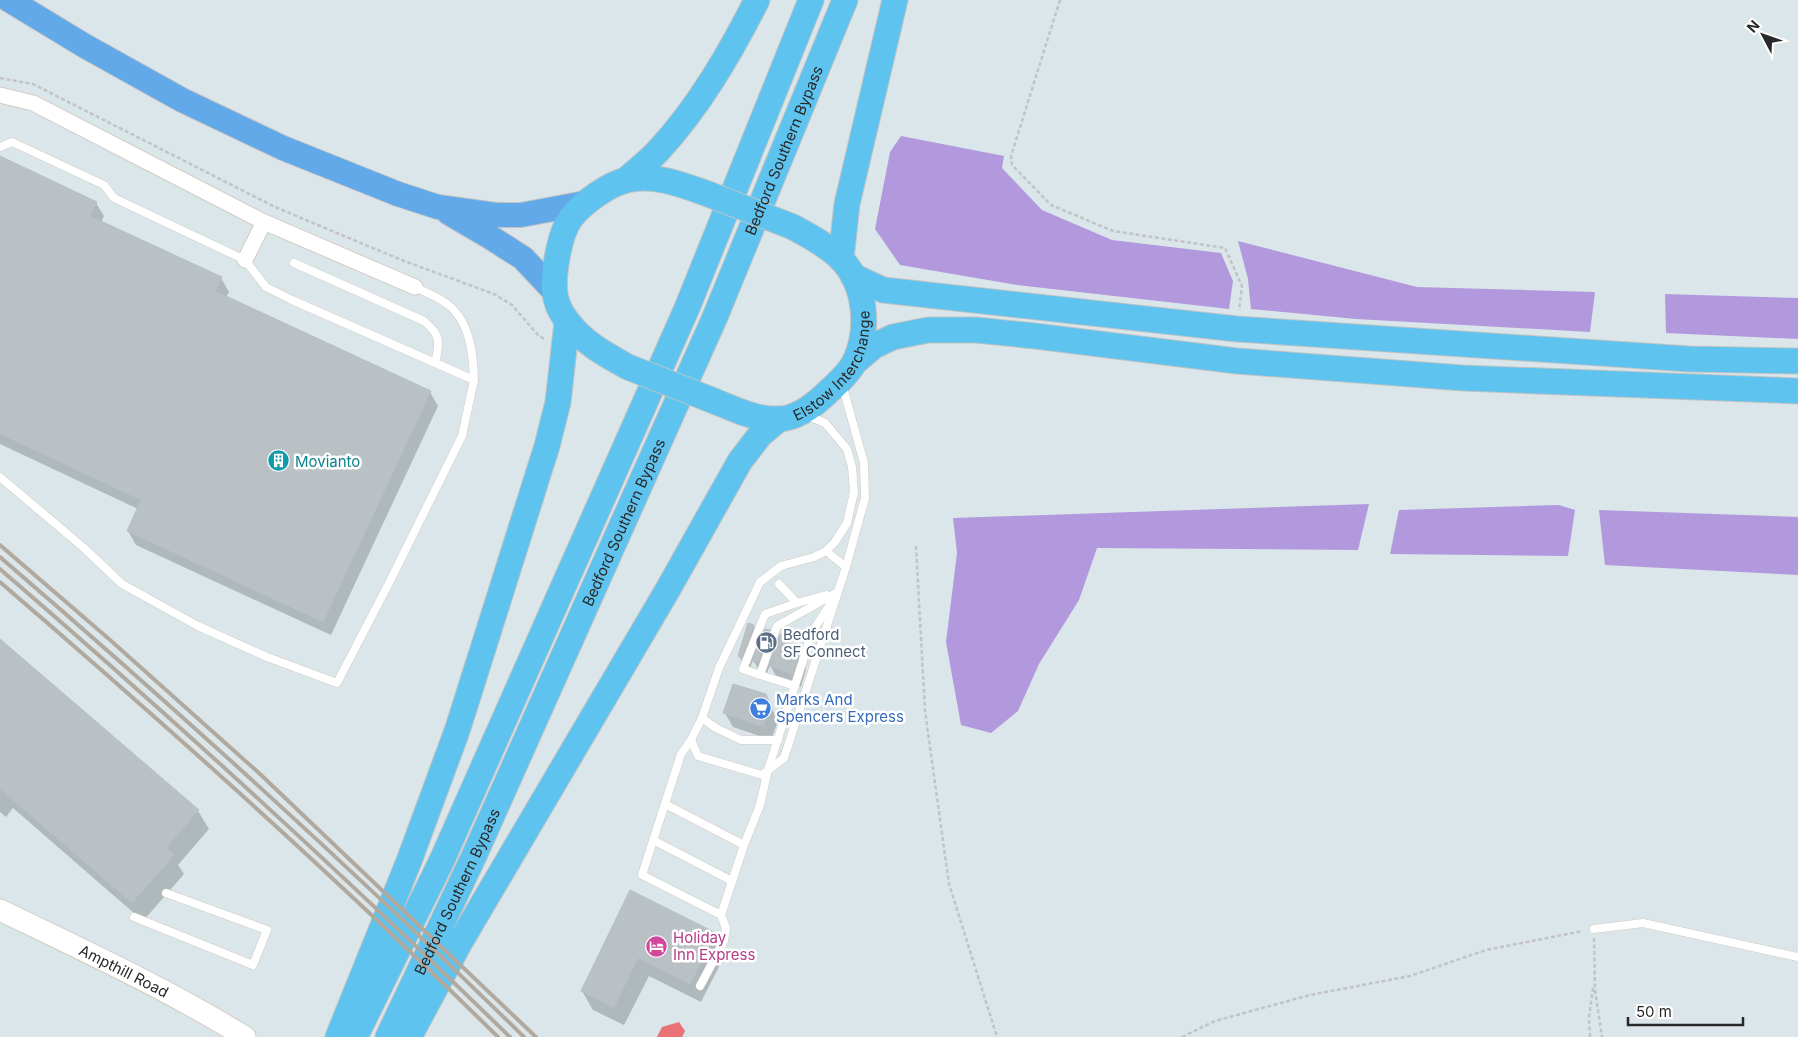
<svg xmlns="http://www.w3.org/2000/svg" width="1798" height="1037" font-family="Inter,sans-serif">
<rect width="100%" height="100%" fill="#dbe6ea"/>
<!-- green -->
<g fill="#b299de">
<path d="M901,136L1004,156L1002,168L1042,210L1112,240L1221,253L1233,281L1229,309L1017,285L900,265L875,229L890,152Z"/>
<path d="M1238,241L1417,287L1595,292L1590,332L1356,319L1251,309L1248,279Z"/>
<path d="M1665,294L1798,298V339L1666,333Z"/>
<path d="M1369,504L1358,550L1097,548L1079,600L1039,664L1018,711L991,733L961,725L946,642L957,553L953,518Z"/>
<path d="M1559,505L1575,510L1568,556L1390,554L1399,510Z"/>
<path d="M1599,510L1798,517V575L1605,565Z"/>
</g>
<!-- water -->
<path fill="#e87276" d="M679,1022L685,1031L682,1037H657L662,1027Z"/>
<!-- shadow -->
<g fill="#0003">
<path d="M0,159L96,203L104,216L101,222L221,278L229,292L226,297L430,392L438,406L331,635L136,545L128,531L138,509L0,444Z"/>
<path d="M749,625L754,626L762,641L769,631L777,646L786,637L794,650L793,654L798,656L806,669L801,687L778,680L770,665L766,676L762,675L753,660L749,671L747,670L739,656Z"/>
<path d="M0,640L198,811L209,829L178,865L184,874L143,921L13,808L6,817L0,812Z"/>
<path d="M765,695L778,721L771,740L733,727L725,713Z"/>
<path d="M630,892L715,934L726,953L701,1002L649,976L624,1025L593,1010L582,991Z"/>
</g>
<!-- building -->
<g fill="#bac1c5" stroke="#b5bfc5">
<path d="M0,156L97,202L90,216L222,277L215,291L431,391L323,622L127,531L141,500L0,434Z"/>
<path d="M748,623L754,625L742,658L738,656Z"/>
<path d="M765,629L770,630L758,663L752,661Z"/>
<path d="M780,634L787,636L783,649L799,654L793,674L769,666Z"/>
<path d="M0,639L199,810L166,848L174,855L132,903L0,789Z"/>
<path d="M733,684L766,694L771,706L763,727L723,713Z"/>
<path d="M630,890L716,933L690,984L638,958L614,1008L581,991Z"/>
</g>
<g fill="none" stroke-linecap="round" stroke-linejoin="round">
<defs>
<g id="service">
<path d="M0,147L12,142L104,185L114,198L245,260L266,287L292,300L474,380L462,436L389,583L337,683L267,657L198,626L122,584L84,548L0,477"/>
<path d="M294,263L424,321C441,335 440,342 435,363"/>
<path d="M415,287C427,293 442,298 452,308C471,327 473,355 474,380"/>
<path d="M806,415L825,423L847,449L852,467L854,492L847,523L835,542L826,551L814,557L781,566L760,582L719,668L702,718L691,740L698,756L762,775L784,758L846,567L865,498L864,463L842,384"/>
<path d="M826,551L846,567"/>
<path d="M779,584L797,603"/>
<path d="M760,675L743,669L765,614L797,603L826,595"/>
<path d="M795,686L760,675L777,626L836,593"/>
<path d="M702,718L716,728L741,740H778"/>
<path d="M691,740L681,754L642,875L721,915L744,845L760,805L768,770L812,632L833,600"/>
<path d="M665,804L744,845"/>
<path d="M653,840L732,881"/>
<path d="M134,917L253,965L267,930L166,893"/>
<path d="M1594,929L1643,923L1798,957"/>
<path d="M700,986L724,941L726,928L721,915"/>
</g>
<g id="minor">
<path d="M0,95L33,103L264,222L415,287"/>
<path d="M245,260L264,222"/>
</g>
<g id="secondary">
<path id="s1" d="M0,910C83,950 167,989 245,1037"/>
</g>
<g id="primary">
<path d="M9,0L85,46L182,100L283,148L398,194L438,207L496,215H521L585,203"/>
<path d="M449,213L490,237L523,258L555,292"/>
</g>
<g id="trunk">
<path d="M627,179C637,170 649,161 658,151C699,107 730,53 757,0"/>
<path d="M841,259L847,204L895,0"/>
<path d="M853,276L883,290L1237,329L1689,359L1798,361"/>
<path d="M855,362L874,346L893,337L928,330H976L1035,336L1237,361L1463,378L1798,391"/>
<path d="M628,367C606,355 584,343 568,322C564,317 559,309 557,302C550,283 559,234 571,218C582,203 609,184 627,180C653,173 683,185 708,194"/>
<path id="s2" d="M709,399C730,407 754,420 778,419C797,419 817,403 830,390C839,382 850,372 855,361C870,329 866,284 840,258C827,245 809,236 793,227"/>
<path d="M338,1037L409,861L457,731L547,446L558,402L567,322"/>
<path d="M355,1037L442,860L687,308L811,0"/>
<path id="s3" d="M388,1037L474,856L715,317L845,0"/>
<path d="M409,1037L459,944L667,591L740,461L760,435L779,419"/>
</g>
</defs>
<!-- service casing -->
<use href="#service" stroke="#d2cbc3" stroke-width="9"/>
<!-- minor casing -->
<use href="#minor" stroke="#d2cbc3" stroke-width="17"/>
<!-- secondary casing -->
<use href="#secondary" stroke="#d2cbc3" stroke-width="23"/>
<!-- primary casing -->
<use href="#primary" stroke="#c3c3c3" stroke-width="26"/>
<!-- trunk casing -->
<use href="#trunk" stroke="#c3c3c3" stroke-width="27"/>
<!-- path -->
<g stroke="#c3c3c3" stroke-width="2.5" stroke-dasharray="4 2.5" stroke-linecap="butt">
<path d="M1060,0L1011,156L1012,165L1051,205L1113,231L1225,248L1242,286L1239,310"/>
<path d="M0,78L33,84L275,207L404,261L494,294L512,305L538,335L546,340"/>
<path d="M916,546L925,711L949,884L997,1037"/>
<path d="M1594,938L1595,990L1602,1037"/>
<path d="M1182,1037L1215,1021L1310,995L1410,976L1486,950L1583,931"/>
<path d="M1590,1037L1589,1017L1593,988"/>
</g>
<!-- service -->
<use href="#service" stroke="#fff" stroke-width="8"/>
<!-- minor -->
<use href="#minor" stroke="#fff" stroke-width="15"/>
<!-- secondary -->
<use href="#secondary" stroke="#fff" stroke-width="21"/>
<!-- primary -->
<use href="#primary" stroke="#61a9e9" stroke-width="24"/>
<!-- trunk -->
<use href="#trunk" stroke="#5ec4ef" stroke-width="25"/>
<!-- rail -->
<g stroke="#b2a99e" stroke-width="4">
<path d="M0,545L109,639L260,774L536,1037"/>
<path d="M0,557C180,712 355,871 524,1037"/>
<path d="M0,569C175,720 345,876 510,1037"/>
<path d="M0,582C170,728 338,879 498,1037"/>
</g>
<defs>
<g id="trunk-bridge">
<path d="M708,194L793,227"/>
<path d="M628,367L709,399"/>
</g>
</defs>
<!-- trunk-bridge casing -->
<use href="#trunk-bridge" stroke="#c3c3c3" stroke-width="27" stroke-linecap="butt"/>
<!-- trunk-bridge -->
<use href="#trunk-bridge" stroke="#5ec4ef" stroke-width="25"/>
</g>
<!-- icons -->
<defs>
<symbol id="building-disc" viewBox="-11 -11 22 22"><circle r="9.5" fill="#0f9aa8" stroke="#fff"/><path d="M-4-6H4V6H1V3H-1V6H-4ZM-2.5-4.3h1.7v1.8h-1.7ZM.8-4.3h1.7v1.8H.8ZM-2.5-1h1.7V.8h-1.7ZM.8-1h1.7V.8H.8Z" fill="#fff"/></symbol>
<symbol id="fuel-disc" viewBox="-11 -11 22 22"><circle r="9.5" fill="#5c6f8a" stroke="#fff"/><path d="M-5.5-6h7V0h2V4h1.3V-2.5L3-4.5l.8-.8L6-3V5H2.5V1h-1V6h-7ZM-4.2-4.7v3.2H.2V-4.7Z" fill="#fff"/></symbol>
<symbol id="supermarket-disc" viewBox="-11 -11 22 22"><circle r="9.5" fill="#3f7fe0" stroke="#fff"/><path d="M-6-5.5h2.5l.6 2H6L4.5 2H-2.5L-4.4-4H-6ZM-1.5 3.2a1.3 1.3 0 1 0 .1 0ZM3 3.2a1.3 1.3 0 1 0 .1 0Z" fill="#fff"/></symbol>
<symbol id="hotel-disc" viewBox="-11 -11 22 22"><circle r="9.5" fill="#d1479c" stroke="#fff"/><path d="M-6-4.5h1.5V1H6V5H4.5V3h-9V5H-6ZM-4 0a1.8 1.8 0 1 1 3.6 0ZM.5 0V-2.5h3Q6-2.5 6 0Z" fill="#fff"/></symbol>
</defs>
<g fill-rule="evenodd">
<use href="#building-disc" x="266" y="448" width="25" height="25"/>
<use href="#fuel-disc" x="754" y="630" width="25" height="25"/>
<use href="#supermarket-disc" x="748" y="696" width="25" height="25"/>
<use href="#hotel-disc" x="644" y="934" width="25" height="25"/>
</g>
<g text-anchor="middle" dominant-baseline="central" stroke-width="5" stroke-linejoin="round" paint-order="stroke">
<!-- street labels -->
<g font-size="15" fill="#282828" stroke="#fff">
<text stroke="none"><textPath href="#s3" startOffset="971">Bedford Southern Bypass</textPath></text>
<text stroke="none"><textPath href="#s2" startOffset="156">Elstow Interchange</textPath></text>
<text stroke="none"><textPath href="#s3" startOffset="566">Bedford Southern Bypass</textPath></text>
<text stroke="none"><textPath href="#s3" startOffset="161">Bedford Southern Bypass</textPath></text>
<text stroke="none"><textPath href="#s1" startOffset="138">Ampthill Road</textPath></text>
</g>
<!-- culture labels -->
<g font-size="15" fill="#0d838f" stroke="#fff" text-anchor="start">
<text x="295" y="461">Movianto</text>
</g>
<!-- service labels -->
<g font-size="15" fill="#4e5e75" stroke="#fff" text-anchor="start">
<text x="783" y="634">Bedford<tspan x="783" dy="17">SF Connect</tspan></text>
</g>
<!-- shop labels -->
<g font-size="15" fill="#366cbe" stroke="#fff" text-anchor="start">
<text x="776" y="699">Marks And<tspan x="776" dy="17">Spencers Express</tspan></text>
</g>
<!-- hotel labels -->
<g font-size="15" fill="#b23c85" stroke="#fff" text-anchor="start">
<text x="673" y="937">Holiday<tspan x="673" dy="17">Inn Express</tspan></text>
</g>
</g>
<!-- north arrow -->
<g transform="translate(1763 35) rotate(311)" stroke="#ffffff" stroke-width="4" paint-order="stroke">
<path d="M0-4L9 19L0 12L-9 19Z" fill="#282828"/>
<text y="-8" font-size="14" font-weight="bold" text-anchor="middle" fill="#282828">N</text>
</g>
<!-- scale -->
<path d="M1628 1017v8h115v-8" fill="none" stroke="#282828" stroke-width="2.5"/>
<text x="1636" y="1017" font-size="15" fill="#282828" stroke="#ffffff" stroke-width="4" paint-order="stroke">50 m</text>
</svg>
